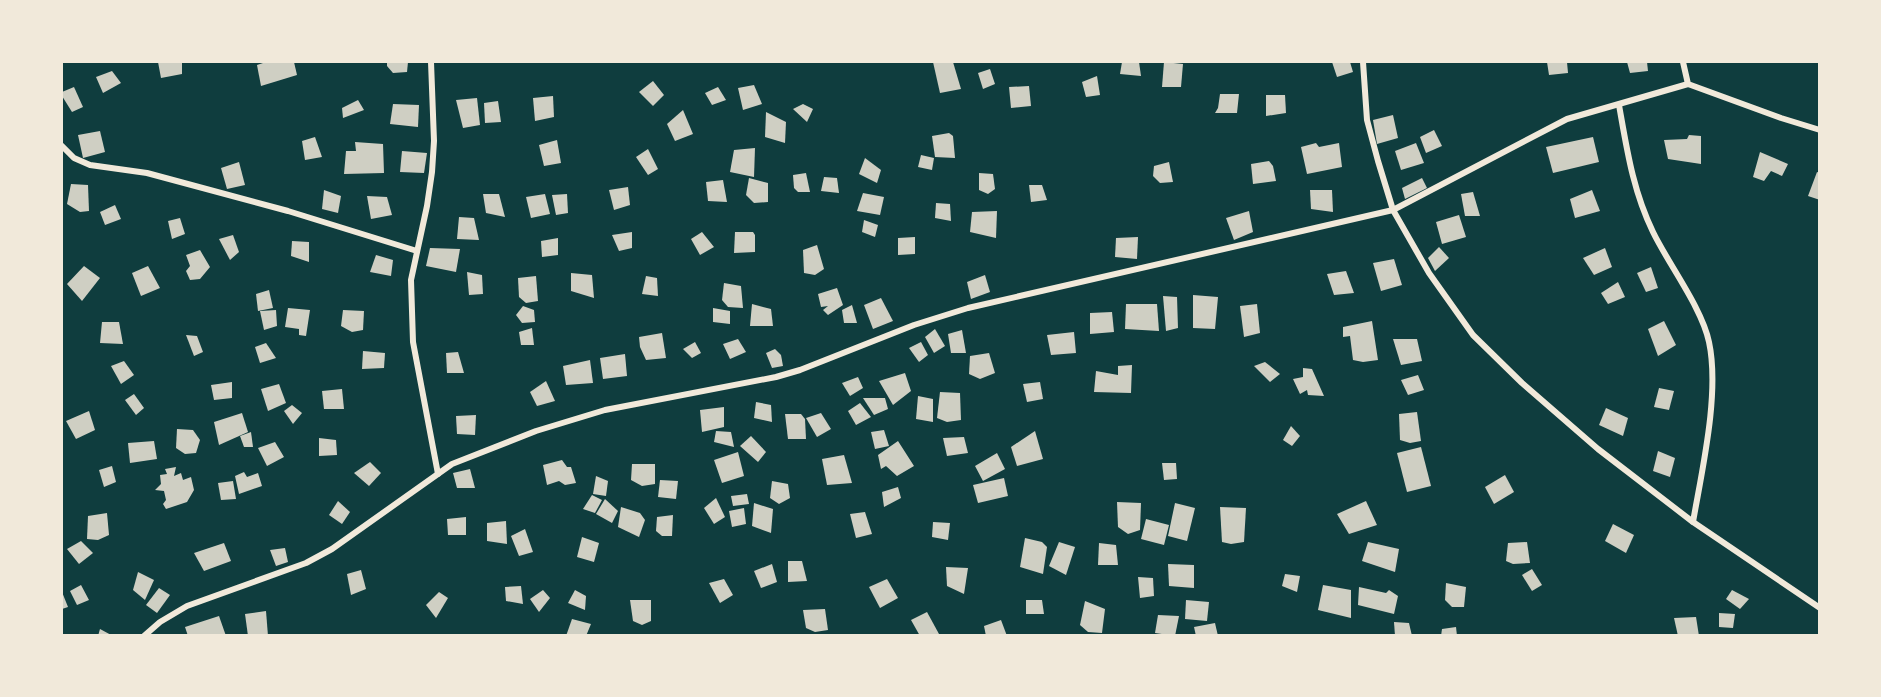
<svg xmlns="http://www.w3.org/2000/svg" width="1881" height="697" font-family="Karla,sans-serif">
<rect width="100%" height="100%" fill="#0f3d3e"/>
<!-- building -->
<g fill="#cfcfc3">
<path d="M158,62H182V74L161,78Z"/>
<path d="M266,62H294L297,75L261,86L257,65Z"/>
<path d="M387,62H408L407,72L393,73L387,66Z"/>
<path d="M933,62H953L961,89L940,93Z"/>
<path d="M1122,62H1139L1141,76L1120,74Z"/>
<path d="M1164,62L1183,64L1181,87H1162Z"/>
<path d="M1332,62H1350L1353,72L1337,77Z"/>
<path d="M1547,62H1567L1568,73L1549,75Z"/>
<path d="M1627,62H1647L1648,71L1630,73Z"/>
<path d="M990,69L995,84L983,89L978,73Z"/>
<path d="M112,71L121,83L103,93L96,77Z"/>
<path d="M1097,76L1100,95L1086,97L1082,82Z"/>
<path d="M653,81L664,95L653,106L639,92Z"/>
<path d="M754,85L762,104L743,110L738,88Z"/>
<path d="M1029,86L1031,106L1011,108L1009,87Z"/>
<path d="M74,87L83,107L72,112L62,96V92Z"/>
<path d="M718,87L726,100L712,105L705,93Z"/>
<path d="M1220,94H1239L1237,113H1215L1218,108Z"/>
<path d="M1266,95H1285L1286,113L1266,116Z"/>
<path d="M553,96L554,117L535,121L533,98Z"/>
<path d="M477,98L480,125L463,128L456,100Z"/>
<path d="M358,100L364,110L343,118L342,108Z"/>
<path d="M498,101L501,122L485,123L484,103Z"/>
<path d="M393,104L419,105L418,127L390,124Z"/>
<path d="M803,104L813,109L807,122L793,109Z"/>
<path d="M683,110L693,134L675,141L667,124Z"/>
<path d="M766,112L786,122L785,143L765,137Z"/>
<path d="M1393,115L1398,138L1377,144L1373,120Z"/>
<path d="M1434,130L1442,146L1426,153L1420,137Z"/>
<path d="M100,131L105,152L83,158L78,135Z"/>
<path d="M949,133L953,136L955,158L935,157L932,136Z"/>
<path d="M1689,135L1701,136V164L1668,159L1664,140L1687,139Z"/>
<path d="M315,137L322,157L305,160L302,141Z"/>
<path d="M1593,137L1599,162L1553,173L1546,147Z"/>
<path d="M557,140L561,163L544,166L539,145Z"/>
<path d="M355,142L383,144L384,173L344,174L346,151H356Z"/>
<path d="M1316,143L1319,147L1339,143L1342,167L1307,174L1301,147Z"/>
<path d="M1416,143L1424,163L1401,170L1395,151Z"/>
<path d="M755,148L754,177L730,172L734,150Z"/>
<path d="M648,149L658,169L648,175L636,157Z"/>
<path d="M402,151L427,153L424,173L400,172Z"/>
<path d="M1760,152L1788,164L1782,176L1771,171L1764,181L1753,177Z"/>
<path d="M921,155L934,158L932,170L918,167Z"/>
<path d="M865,158L881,170L877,183L859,174Z"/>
<path d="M1269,161L1273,166L1276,181L1253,184L1251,164Z"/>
<path d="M239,162L245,185L227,189L221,168Z"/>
<path d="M1169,162L1173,182L1160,183L1153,176L1154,166Z"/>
<path d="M1817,172L1820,173V200L1808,196Z"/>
<path d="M806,173L810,192H798L794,188L793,175Z"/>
<path d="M979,173L993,174L995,189L988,194L979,190Z"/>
<path d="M824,177L837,178L839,193L821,191Z"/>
<path d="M749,178L768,183V202L754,203L746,195Z"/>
<path d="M1422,178L1427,188L1405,199L1402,188Z"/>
<path d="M723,180L727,202L708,201L706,182Z"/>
<path d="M71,184L88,185L89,211L80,212L67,204Z"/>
<path d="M1029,185H1042L1047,200L1031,202Z"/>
<path d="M628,187L630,205L614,210L609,190Z"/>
<path d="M324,190L341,196L338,213L322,209Z"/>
<path d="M1310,190H1332L1333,212L1311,209Z"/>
<path d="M1592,190L1600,211L1575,218L1570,199Z"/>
<path d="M1473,192L1480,216H1465L1461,194Z"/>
<path d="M863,193L884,197L880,215L857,211Z"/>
<path d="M483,194H499L505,217L486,213Z"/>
<path d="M545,194L550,214L531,218L526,197Z"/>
<path d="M567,194L568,213L556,215L552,195Z"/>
<path d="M367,196L387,197L392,215L371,219Z"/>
<path d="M936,203L950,204L951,221L935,218Z"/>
<path d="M115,205L121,219L105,225L100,212Z"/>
<path d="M997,211L996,238L970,232L972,212Z"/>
<path d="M1249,211L1253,232L1234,240L1226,218Z"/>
<path d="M1459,215L1466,237L1442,244L1436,222Z"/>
<path d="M459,217L474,218L479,240L457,239Z"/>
<path d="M180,218L185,234L172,239L168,221Z"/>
<path d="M864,220L878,225L875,237L862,232Z"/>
<path d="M632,232V248L619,251L612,235Z"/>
<path d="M702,232L714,247L700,255L691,239Z"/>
<path d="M735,232H753L755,235V252L734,253Z"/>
<path d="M233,235L239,252L230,260L219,239Z"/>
<path d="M915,237V254L898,255V238Z"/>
<path d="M1138,237L1137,259L1115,257L1116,238Z"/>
<path d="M558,238V255L542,257L541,241Z"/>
<path d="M292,241L309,242V262L291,256Z"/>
<path d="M817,245L824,269L815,275L804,273L803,250Z"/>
<path d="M1439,247L1449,258L1435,271L1428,258Z"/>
<path d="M430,248L460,249L456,272L426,266Z"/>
<path d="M1605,248L1612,267L1594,275L1583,258Z"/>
<path d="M200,250L210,267L200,279L190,280L186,271L190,266L186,255Z"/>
<path d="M376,255L393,260L391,276L370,272Z"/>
<path d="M1394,259L1402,285L1381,291L1373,263Z"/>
<path d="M84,266L100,278L82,301L67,284Z"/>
<path d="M148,266L160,288L141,296L132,273Z"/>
<path d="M1651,267L1658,288L1646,292L1637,273Z"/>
<path d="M1346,271L1354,293L1334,295L1327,274Z"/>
<path d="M467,272L482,275L483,294L469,295Z"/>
<path d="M571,273L592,275L594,298L571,291Z"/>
<path d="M985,275L990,292L971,299L967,282Z"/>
<path d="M536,276L538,301L526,303L519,297L518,278Z"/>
<path d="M646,276L657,278L658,296L642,294Z"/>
<path d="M1618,282L1625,297L1608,304L1601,293Z"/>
<path d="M724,283L741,286L743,308L728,307L722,300Z"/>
<path d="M837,288L843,305L828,315L823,310L828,306L821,307L818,294Z"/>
<path d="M269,290L273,308L258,311L256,294Z"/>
<path d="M1193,295L1218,297L1215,329L1193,328Z"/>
<path d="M1163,296L1177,297L1178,328L1166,331Z"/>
<path d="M881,298L893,321L873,329L864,305Z"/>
<path d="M752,304L771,309L773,326H750Z"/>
<path d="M1126,304H1157L1159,331L1125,329Z"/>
<path d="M1257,304L1260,333L1244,337L1240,306Z"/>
<path d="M852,305L857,323H844L842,310Z"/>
<path d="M523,306L534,310L535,322L522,323L516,315Z"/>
<path d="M288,308L310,310L306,336L299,335V329L285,327Z"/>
<path d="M713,308L730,311V324L713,322Z"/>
<path d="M276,310L277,326L264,330L260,311Z"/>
<path d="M343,310L364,311L363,330L352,332L341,326Z"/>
<path d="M1112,312L1114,332L1090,334V313Z"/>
<path d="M1372,321L1378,360L1363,362L1353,360L1350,336L1343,337V327Z"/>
<path d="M1664,321L1676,345L1658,356L1648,329Z"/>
<path d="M102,322H119L123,344L100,343Z"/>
<path d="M532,328L534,345H521L519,332Z"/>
<path d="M935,329L945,346L934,353L925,337Z"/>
<path d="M962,330L966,353H951L948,334Z"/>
<path d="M1074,332L1076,353L1051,355L1047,335Z"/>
<path d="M662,333L666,358L646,360L640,347L639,337Z"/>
<path d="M186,335L197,336L203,352L194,356Z"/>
<path d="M738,339L746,352L730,359L723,344Z"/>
<path d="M1393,339H1417L1422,361L1401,365Z"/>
<path d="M695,342L701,353L692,358L683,349Z"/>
<path d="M921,342L928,355L919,362L909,348Z"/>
<path d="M266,343L276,358L260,363L255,347Z"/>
<path d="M775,349L781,355L783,366L772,368L766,353Z"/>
<path d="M363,351L385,353L384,368L362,369Z"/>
<path d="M458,352L464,373H447L446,353Z"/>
<path d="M989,353L995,373L980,379L969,374L970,356Z"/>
<path d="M625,354L627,376L603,379L600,358Z"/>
<path d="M590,360L593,383L566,385L563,366Z"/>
<path d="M124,361L134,375L121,384L111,366Z"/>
<path d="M1265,362L1280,374L1270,382L1254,366Z"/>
<path d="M1132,365L1131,393L1094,392L1096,371L1118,375V366Z"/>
<path d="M1303,368L1312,369L1324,396L1308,395L1307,390L1300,394L1293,379L1303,377Z"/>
<path d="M905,373L911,391L893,405L879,381Z"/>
<path d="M1418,375L1424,390L1408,395L1401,380Z"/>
<path d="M858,377L863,388L850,396L842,383Z"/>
<path d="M546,381L555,401L537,406L530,392Z"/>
<path d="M232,382V398L214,400L211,385Z"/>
<path d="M1040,382L1043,399L1027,402L1023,384Z"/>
<path d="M279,384L286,403L268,411L261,389Z"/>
<path d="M1659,388L1674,391L1669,410L1654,407Z"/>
<path d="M342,389L344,409H324L322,391Z"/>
<path d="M940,392L960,393L961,420L947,422L937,418Z"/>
<path d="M134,394L144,408L136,415L125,400Z"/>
<path d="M918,396L933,399V422L916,419Z"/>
<path d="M863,398H885L888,409L874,415Z"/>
<path d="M756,402L771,405L772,422L754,418Z"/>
<path d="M860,403L871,417L856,425L848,411Z"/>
<path d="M292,405L302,413L293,424L284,411Z"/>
<path d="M724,407V427L702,432L700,410Z"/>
<path d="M1606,408L1628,418L1623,436L1599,425Z"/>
<path d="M89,411L95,430L76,439L66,421Z"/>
<path d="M1417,412L1421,441L1410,443L1400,440L1399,414Z"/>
<path d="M242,413L248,432L219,445L214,422Z"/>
<path d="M821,413L831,429L817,437L806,418Z"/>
<path d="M785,414H801L805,419L806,439H788Z"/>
<path d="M476,415L475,435L457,434L456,416Z"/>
<path d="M1291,426L1300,436L1292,446L1283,440Z"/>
<path d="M177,429L193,430L200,440L196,453L185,454L176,448Z"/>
<path d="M884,430L889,446L875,449L871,432Z"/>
<path d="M716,431L731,432L734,447L714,442Z"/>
<path d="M1035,431L1043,459L1017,466L1011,447Z"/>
<path d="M251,432L253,447H244L240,436Z"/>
<path d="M751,436L766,452L758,462L740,446Z"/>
<path d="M964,437L968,453L947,456L943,438Z"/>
<path d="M319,438L336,440L337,455L319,456Z"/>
<path d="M154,441L157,459L130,463L128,443Z"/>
<path d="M898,441L914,466L897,476L886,466L881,469L878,455Z"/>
<path d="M275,442L284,457L267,466L258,448Z"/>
<path d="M1421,447L1431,486L1407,492L1397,453Z"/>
<path d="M1658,451L1675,458L1670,477L1653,471Z"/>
<path d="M738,452L744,476L722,483L714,460Z"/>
<path d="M997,453L1005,469L983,481L975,466Z"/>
<path d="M844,455L852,483L827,485L822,459Z"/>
<path d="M562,460L567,467H571L576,483L565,485L559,481L547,485L543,465Z"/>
<path d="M370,462L381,473L369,486L354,473Z"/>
<path d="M1162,463H1176L1177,479L1164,480Z"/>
<path d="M632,464H655V484L642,486L631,480Z"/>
<path d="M112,466L116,482L104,487L99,470Z"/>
<path d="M176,467L174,476L181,473L183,480L191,477L194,490L187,502L166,509L163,504L166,500L164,491L155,490L161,484L160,475L167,474L165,469Z"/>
<path d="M470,469L475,488H457L453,473Z"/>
<path d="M244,472L247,477L258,473L262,486L239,494L235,476Z"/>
<path d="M1505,475L1514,492L1494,504L1485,487Z"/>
<path d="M596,476L608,481L606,496L593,494Z"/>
<path d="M1004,478L1008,496L978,503L973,485Z"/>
<path d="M660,480L678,481L676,499L658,497Z"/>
<path d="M233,481L236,499L221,500L218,483Z"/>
<path d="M772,481L788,484L790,498L779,504L770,498Z"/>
<path d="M898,487L901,498L884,507L882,492Z"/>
<path d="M747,494L749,504L733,506L731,496Z"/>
<path d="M592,495L602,500L595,513L583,509Z"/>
<path d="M716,498L725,517L714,524L704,508Z"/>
<path d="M605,499L618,511L612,523L596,514Z"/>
<path d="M338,501L350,512L342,524L329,515Z"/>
<path d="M1366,501L1377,525L1349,534L1337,514Z"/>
<path d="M1117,502L1141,503L1140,530L1128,534L1118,527Z"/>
<path d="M754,503L773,509L771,533L752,526Z"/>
<path d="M1175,503L1195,508L1187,541L1168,536Z"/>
<path d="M621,507L640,513L645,520L639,537L618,527Z"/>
<path d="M1220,507L1246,508L1244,542L1231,544L1222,542Z"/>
<path d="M744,508L746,524L732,527L729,511Z"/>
<path d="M865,512L872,534L856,538L850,514Z"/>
<path d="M107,513L109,535L98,540L87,539L88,516Z"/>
<path d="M673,515L672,536H662L656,531L657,517Z"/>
<path d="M466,517V535H448L447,519Z"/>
<path d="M1146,519L1169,525L1164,545L1141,539Z"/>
<path d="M506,521L507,544L487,541V523Z"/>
<path d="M933,522L950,523L948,540L932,537Z"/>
<path d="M1613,524L1634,535L1626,553L1605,541Z"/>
<path d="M525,529L533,552L519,556L511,536Z"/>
<path d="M582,537L599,543L594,562L577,557Z"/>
<path d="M1025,538L1042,542L1047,547L1043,574L1020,567Z"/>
<path d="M81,541L93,553L79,564L67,549Z"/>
<path d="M1059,542L1075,547L1066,575L1049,566Z"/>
<path d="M1368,542L1399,549L1395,572L1362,561Z"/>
<path d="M1527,542L1530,563L1513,564L1506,561L1508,543Z"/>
<path d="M224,543L231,561L204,571L194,553Z"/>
<path d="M1099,543L1116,545L1118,565H1098Z"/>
<path d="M285,548L288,562L276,566L270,550Z"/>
<path d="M788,561H802L807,581L788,582Z"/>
<path d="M772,564L777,582L761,588L754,571Z"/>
<path d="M1168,564L1194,565V588L1169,586Z"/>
<path d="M946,567L968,568L964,594L947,586Z"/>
<path d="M1532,569L1542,585L1532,591L1522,575Z"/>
<path d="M361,570L366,589L351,595L347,574Z"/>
<path d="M138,572L154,580L145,600L133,590Z"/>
<path d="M1285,574L1300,576L1297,592L1282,586Z"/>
<path d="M1138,577L1153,578L1154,596L1140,598Z"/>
<path d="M724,579L733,595L720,603L709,583Z"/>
<path d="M887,579L898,598L880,608L869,587Z"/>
<path d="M1446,583L1466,587L1464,607H1452L1445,600Z"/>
<path d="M81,585L89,600L77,605L70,591Z"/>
<path d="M1323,585L1351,590V618L1318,610Z"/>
<path d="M521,586L523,604L506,601L505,587Z"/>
<path d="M1359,587L1386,593L1389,590L1398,596L1394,614L1358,605Z"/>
<path d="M159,588L170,595L157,613L146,605Z"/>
<path d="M543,590L550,598L539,612L530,599Z"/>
<path d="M575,590L586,596L585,610L568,603Z"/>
<path d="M1732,590L1749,599L1740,609L1726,599Z"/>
<path d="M62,592L68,607L62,609Z"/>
<path d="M439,592L448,598L436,618L426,605Z"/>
<path d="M630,600H651V621L642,625L633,621Z"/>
<path d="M1026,600H1042L1044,614H1026Z"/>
<path d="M1186,600L1209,602L1207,621L1185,619Z"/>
<path d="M1085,601L1105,609L1102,633L1088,632L1080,625Z"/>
<path d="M825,609L828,630L815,632L806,628L803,610Z"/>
<path d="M266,611L268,636H248L245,614Z"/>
<path d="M927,612L939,634L936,636H920L911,620Z"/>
<path d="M1719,613L1735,614L1733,628L1719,627Z"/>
<path d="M1158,615L1179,616L1175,636L1155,633Z"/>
<path d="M219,616L226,636H188L185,627Z"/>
<path d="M1696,617L1699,636H1678L1674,618Z"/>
<path d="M572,619L591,624L586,636H566Z"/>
<path d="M1001,620L1007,636H986L984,626Z"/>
<path d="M1394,622L1409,623L1412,636H1395Z"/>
<path d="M1215,623L1218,636H1196L1194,627Z"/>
<path d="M1456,627L1457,636H1441L1442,629Z"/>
<path d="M100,629L113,636H98Z"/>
</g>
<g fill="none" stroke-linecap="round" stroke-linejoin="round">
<!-- minor -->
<g stroke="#f1e9da" stroke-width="6">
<path d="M431,62L434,141L432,172L427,206L411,280L413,342L438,474"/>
<path d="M1363,62L1367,120L1378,161L1393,210L1429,273L1473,335L1522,383L1598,449L1693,522L1820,608"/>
<path d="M1683,62L1688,84L1781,118L1820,130"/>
<path d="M1619,105C1627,150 1633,191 1653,232C1669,265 1702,308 1709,342C1720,393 1702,470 1693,522"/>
<path d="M62,146L74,158L90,165L147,173L288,211L417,251"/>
<path d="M144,636L160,622L187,606L306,563L332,549L452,464L536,431L605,410L776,377L800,370L914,325L968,308L1393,210L1567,119L1688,84"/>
</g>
</g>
<!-- border -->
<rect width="1881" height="697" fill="none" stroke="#f1e9da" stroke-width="126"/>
</svg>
